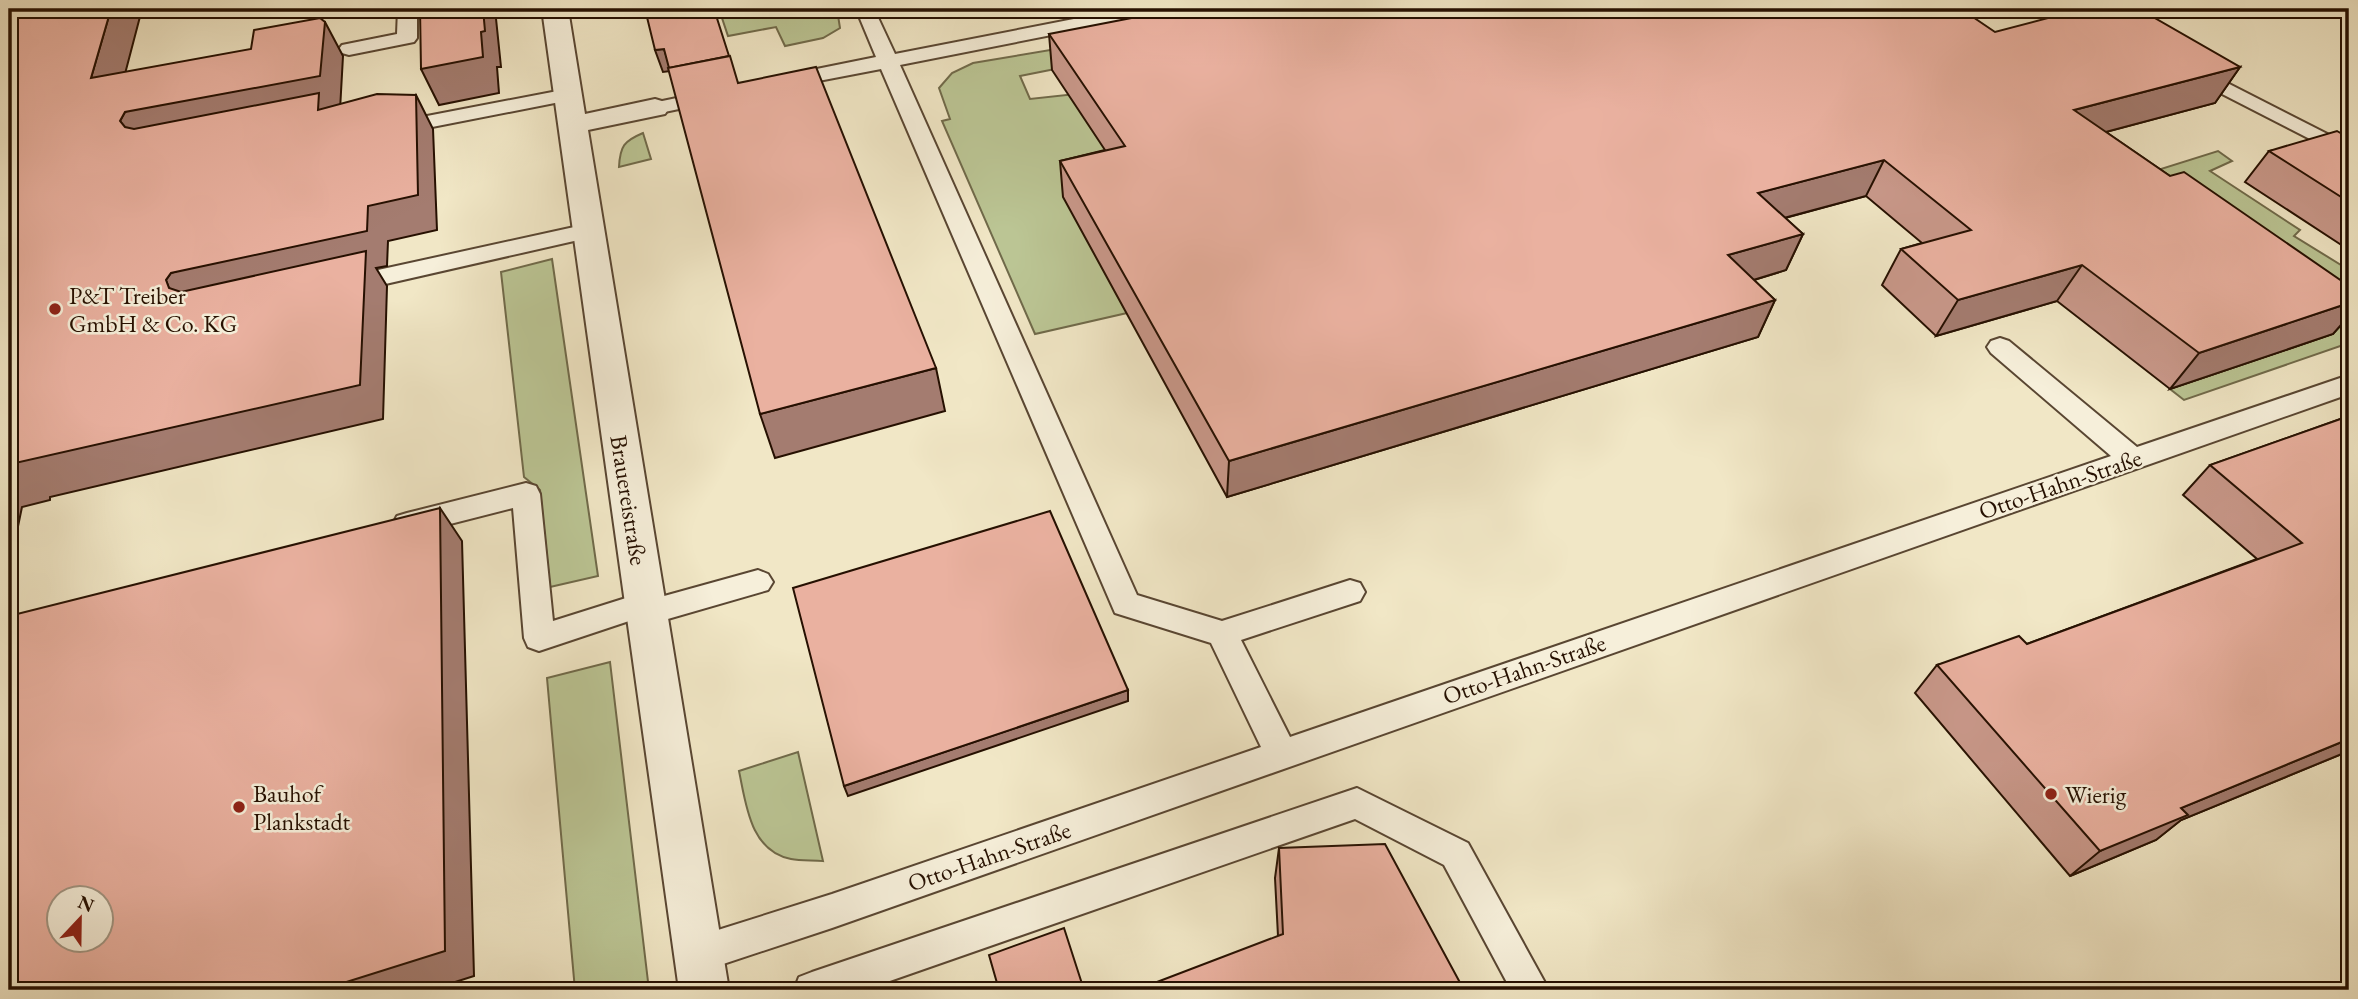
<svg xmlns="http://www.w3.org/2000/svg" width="2358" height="999" font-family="'EB Garamond',serif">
<rect width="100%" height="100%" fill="#f1e7c6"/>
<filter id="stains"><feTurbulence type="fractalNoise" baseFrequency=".00286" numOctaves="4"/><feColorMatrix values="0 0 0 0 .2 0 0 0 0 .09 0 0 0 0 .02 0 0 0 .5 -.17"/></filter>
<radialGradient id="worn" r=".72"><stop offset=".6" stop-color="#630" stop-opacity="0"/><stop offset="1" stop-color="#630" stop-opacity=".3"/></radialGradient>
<!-- green -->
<g fill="#bbc594" stroke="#706a4a" stroke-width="2">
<path d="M719,9H837L840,28L823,38L785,46L776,27L728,36Z"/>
<path d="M1098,42L1125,55L1020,76L1030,99L1335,66L1064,197L1127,313L1035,334L942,121L950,119L939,88L952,73L973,63Z"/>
<path d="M643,133L651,159L619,167C620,146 624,141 643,133Z"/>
<path d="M2218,151L2232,161L2210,171L2300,230L2294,236L2349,270V343L2184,400L2170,389L2332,334L2113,184Z"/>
<path d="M552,259L598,576L550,587L540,490L524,477L501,272Z"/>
<path d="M610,662L649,990H575L547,678Z"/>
<path d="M798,752L823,861C813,860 801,861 791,859C750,851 746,804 739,771Z"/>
</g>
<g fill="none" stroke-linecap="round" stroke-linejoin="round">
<defs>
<g id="service">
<path d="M398,9H417V38L414,42L349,55L342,53L339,49L342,45L397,34Z"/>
<path d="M856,9H874L895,54L1125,9H1163L1153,15L900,65L1137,595L1222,621L1350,580L1360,583L1365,592L1360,601L1241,640L1290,737L2111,456L1991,353L1987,347L1991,341L2000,338L2009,341L2137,447L2349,375V394L832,928L699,972L686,967L681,954L686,941L699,936L832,894L1261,747L1211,643L1115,613L881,69L782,88L775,86L772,82L775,78L782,76L876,57Z"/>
<path d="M2194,66L2349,145V159L2187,76L2184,72L2187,68Z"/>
<path d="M568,89L575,91L578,95L575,99L427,128L385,123L381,119L385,115L427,116Z"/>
<path d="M715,90L722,92L725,96L722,100L655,114L648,112L645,108L648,104Z"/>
<path d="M588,224L596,226L600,231L596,236L346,293L337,291L334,285L337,279L346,277Z"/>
<path d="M526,483L536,486L540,494L553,621L645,592L657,598L758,570L768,574L773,582L768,590L647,625L635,619L539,651L528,647L524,638L513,508L407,535L397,532L393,524L397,516L407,513Z"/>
<path d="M1357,788L1468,843L1549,990H1511L1444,865L1355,819L864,990H794L799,977L812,972Z"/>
</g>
<path id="minor" d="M542,9H568L585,114L655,99L665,102L669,108L665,114L588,130L729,990H679Z"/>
</defs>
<!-- service casing -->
<use href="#service" stroke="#594632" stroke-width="4"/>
<!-- minor casing -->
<use href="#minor" stroke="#594632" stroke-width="4"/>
<!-- service -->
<use href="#service" fill="#f6efda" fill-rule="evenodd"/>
<!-- minor -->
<use href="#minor" fill="#f6efda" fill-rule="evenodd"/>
</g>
<!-- wall -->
<g fill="#c9988a" stroke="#261001" stroke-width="2">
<path d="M1995,32L2240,67L2215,103L2106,132L2170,176L2349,286V316L2333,334L2170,389L2057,301L1936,336L1882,285L1901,249L1922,243L1866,196L1785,218L1803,234L1786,270L1754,280L1775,300L1758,337L1227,497L1063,197L1060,161L1105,150L1052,70L1049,34Z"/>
<path d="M2349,138V250L2245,182L2269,151Z"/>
<path d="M2349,416V751L2181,820L2156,840L2070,876L1915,693L1937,665L2027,644L2257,559L2183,495L2210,465Z"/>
<path d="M1279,848L1464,990L1278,936L1275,878Z"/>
</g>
<!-- shaded-wall -->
<g fill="#a47c70" stroke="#261001" stroke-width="2">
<path d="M111,9H142L115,112L91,78Z"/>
<path d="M483,9H495L501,67H497L499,93L439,105L421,69Z"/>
<path d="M325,22L343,56L340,110L145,155L120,121L125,112Z"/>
<path d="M664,49L671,71L663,72L655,50Z"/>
<path d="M2240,67L2215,103L2053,146L2074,110Z"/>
<path d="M416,95L433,129L437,230L388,241L387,266L376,268L387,286L383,419L50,497V500L22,507L9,570V468L197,307L169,288L166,280L171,273L368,206Z"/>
<path d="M1884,160L1866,196L1743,229L1758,193Z"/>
<path d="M1803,234L1786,270L1714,292L1728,255Z"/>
<path d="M2082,265L2057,301L1936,336L1958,300Z"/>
<path d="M1775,300L1758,337L1227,497L1229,461Z"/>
<path d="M2349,303V316L2333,334L2170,389L2199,353Z"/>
<path d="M936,368L945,411L775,458L760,414Z"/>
<path d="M440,508L462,541L474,976L430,990H321Z"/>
<path d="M1128,690V701L848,796L844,786Z"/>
<path d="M2349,739V751L2181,820L2156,840L2070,876L2100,851L2181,808Z"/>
</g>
<!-- building -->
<g fill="#eab1a0" stroke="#261001" stroke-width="2" fill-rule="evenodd">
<path d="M9,9H111L91,78L251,49L254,30L320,18L325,22L320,76L125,112L120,121L125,127L134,129L319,93L318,110L377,94L416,95L418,195L368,206L367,231L171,273L166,280L169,288L181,292L366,251L360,385L15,463V466L9,468Z"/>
<path d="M420,9H483L485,31L481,32L483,57L421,69Z"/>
<path d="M645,9H714L729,56L669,68L664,49L655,50Z"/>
<path d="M1178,9H1961L1995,32L2082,9H2139L2240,67L2074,110L2170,176L2184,172L2349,286V303L2199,353L2082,265L1958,300L1901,249L1971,230L1884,160L1758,193L1803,234L1728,255L1775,300L1229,461L1060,161L1125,146L1049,34Z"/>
<path d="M730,56L738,83L816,67L936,368L760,414L668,68Z"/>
<path d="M2337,131L2349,138V202L2269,151Z"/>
<path d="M2349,416V739L2181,808L2188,815L2100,851L1937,665L2019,636L2027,644L2302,543L2210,465Z"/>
<path d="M440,508L445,951L321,990H9V616ZM60,898H102V940H60Z"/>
<path d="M1050,511L1128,690L844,786L793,588Z"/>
<path d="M1385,844L1464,990H1136L1283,934L1279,848Z"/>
<path d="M1064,928L1084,990H999L989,955Z"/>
</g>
<!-- markers -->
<g fill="#8f2418" stroke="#f6efda" stroke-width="2.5">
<circle cx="55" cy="309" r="7"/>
<circle cx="2051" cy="794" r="7"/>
<circle cx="239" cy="807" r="7"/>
</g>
<g text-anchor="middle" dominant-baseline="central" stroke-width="5" stroke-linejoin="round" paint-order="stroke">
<!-- poi labels -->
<g font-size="24" fill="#261001" stroke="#f6efda" text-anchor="start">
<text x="69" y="295">P&amp;T Treiber<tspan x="69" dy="28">GmbH &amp; Co. KG</tspan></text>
<text x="253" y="793">Bauhof<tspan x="253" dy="28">Plankstadt</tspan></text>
<text x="2065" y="794">Wierig</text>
</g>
<!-- street labels -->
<g font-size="24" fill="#261001" stroke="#f6efda">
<text transform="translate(2060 484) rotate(-19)">Otto-Hahn-Straße</text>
<text transform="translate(629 500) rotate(81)">Brauereistraße</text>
<text transform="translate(1524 669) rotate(-19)">Otto-Hahn-Straße</text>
<text transform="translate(989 856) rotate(-19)">Otto-Hahn-Straße</text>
</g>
</g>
<!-- margin -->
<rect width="2358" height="999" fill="none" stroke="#f1e7c6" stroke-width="35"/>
<rect x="10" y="10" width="2337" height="978" fill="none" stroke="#261001" stroke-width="3.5"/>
<rect x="18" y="18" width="2323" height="964" fill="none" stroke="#261001" stroke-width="2"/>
<!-- north arrow -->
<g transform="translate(80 919) rotate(22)"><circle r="33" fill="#f6efda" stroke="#a39683" stroke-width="2"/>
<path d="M0-5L12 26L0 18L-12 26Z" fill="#8f2418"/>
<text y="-10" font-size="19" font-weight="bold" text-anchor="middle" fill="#261001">N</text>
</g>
<rect width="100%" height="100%" filter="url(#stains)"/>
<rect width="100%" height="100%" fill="url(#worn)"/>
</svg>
